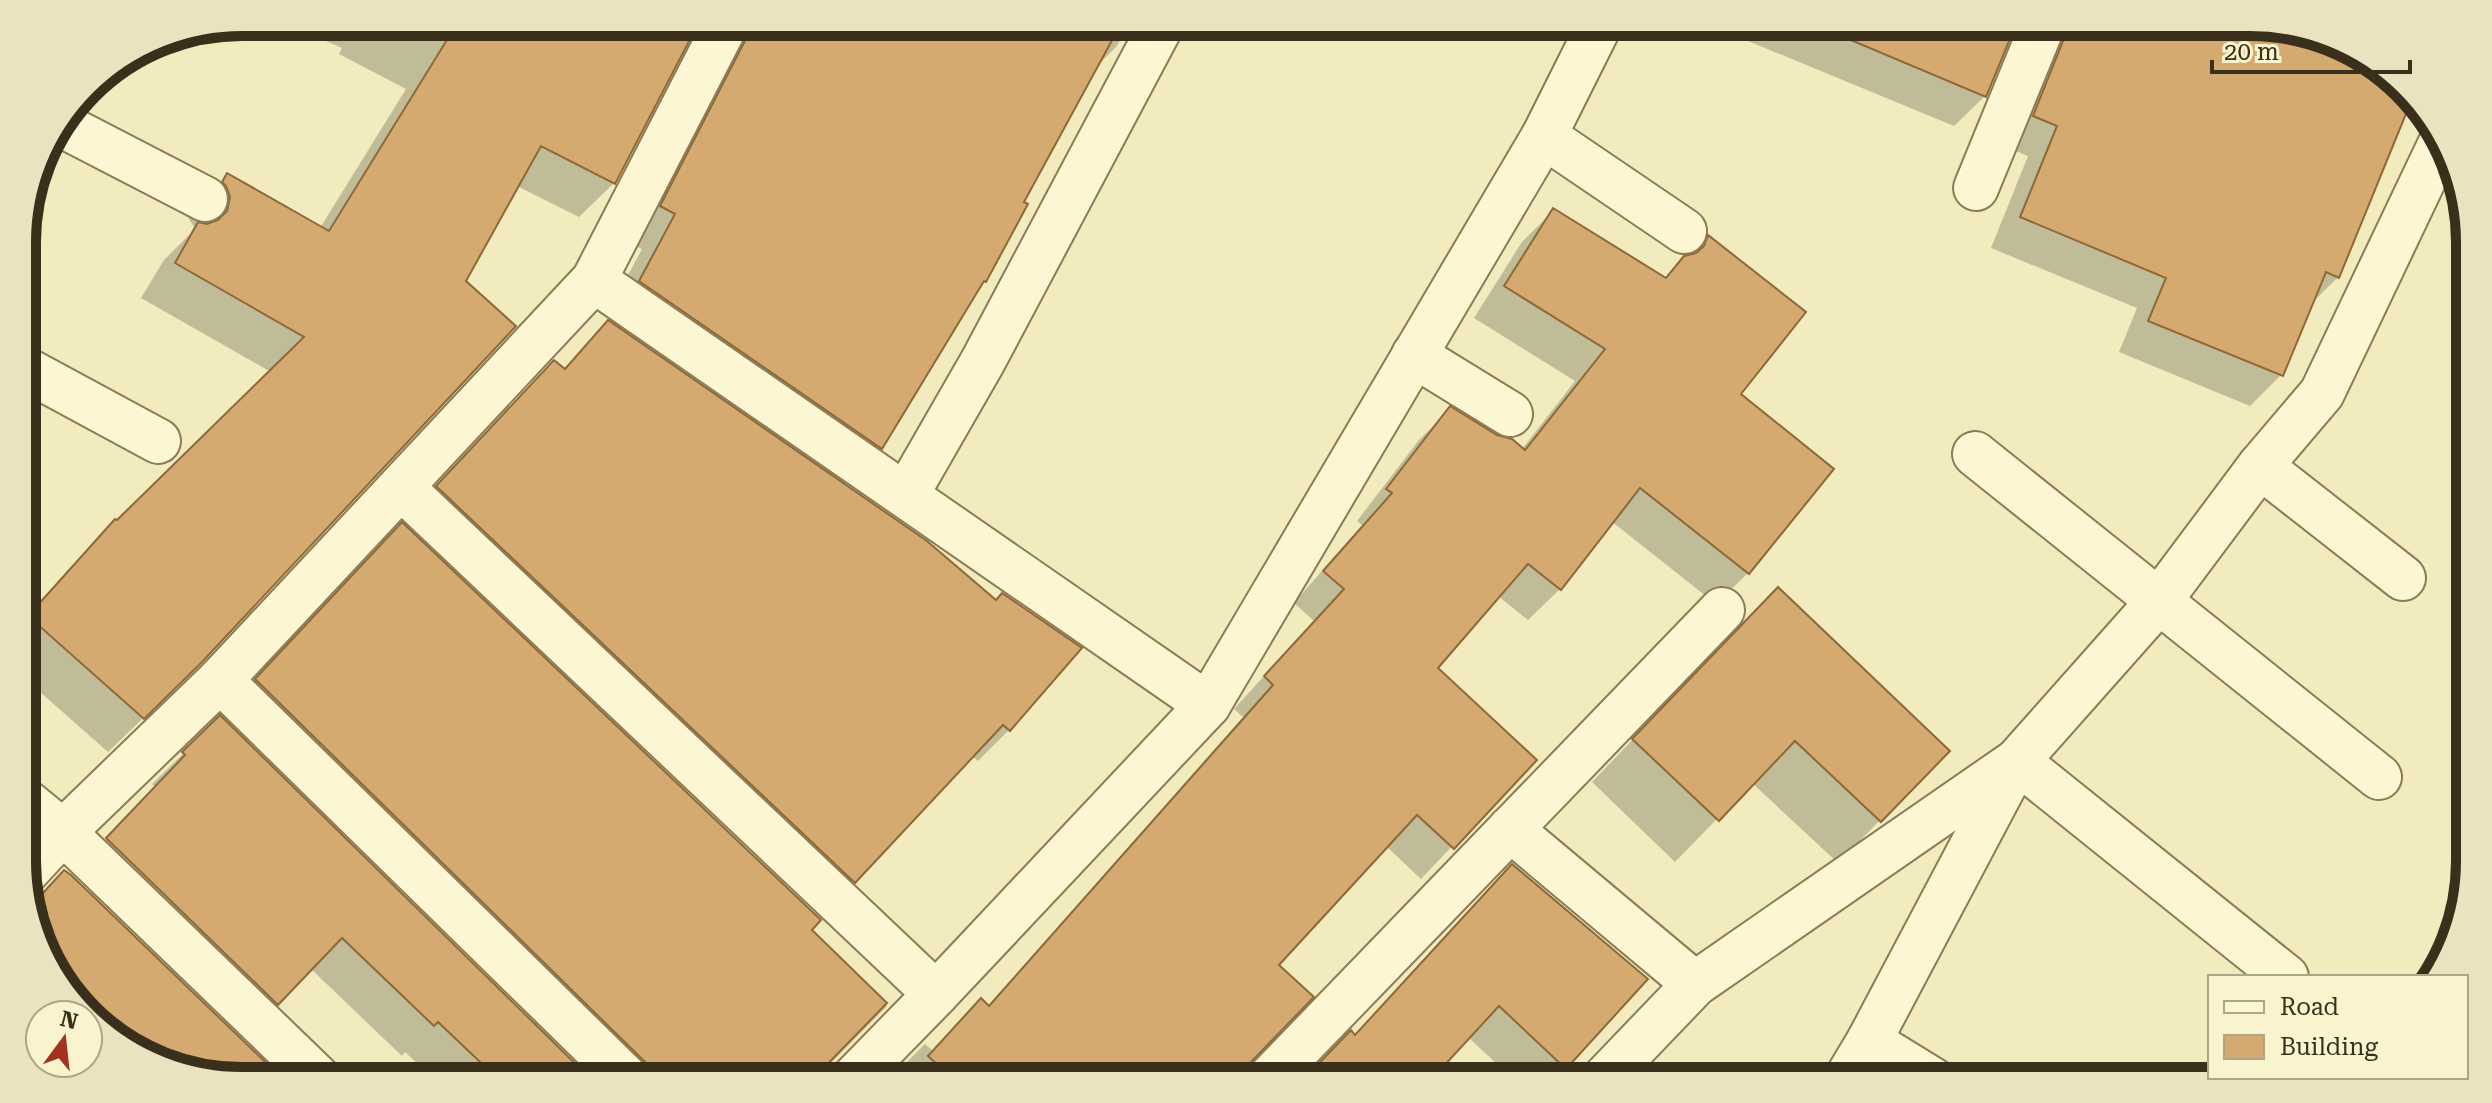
<svg xmlns="http://www.w3.org/2000/svg" width="2492" height="1103" font-family="'Roboto Serif',serif">
<rect width="100%" height="100%" fill="#f2ebbe"/>
<!-- shadow -->
<g fill="#0003">
<path d="M283,22H1130L1117,46L1094,69L1021,202L1025,205L984,281L881,448L843,485L1009,730L978,761L972,756L823,913L406,518L523,393L563,370L611,320L606,316L642,249L627,242L704,34L692,31L614,183L579,217L517,186L165,697L108,752L23,677V620L115,521L117,523L271,372L141,298L164,260L195,229L188,217L192,210L227,176L320,228L406,89L339,54L342,48Z"/>
<path d="M1702,22H2250L2334,39L2390,81L2387,87L2410,97L2338,277L2312,303L2281,375L2250,406L2119,352L2137,308L1991,248L2028,156L2003,146L2022,29L2013,27L1985,96L1954,126Z"/>
<path d="M1553,211L1664,279L1708,238L1738,394L1832,469L1748,573L1716,604L1611,521L1560,589L1528,620L1498,596L1435,668L1534,760L1421,879L1386,846L1276,965L1247,1062L1241,1074V1081H888L925,1044L933,1051L987,1007L1243,717L1234,709L1314,621L1294,603L1362,525L1357,521L1419,440L1450,409L1522,449L1575,381L1474,318L1522,242Z"/>
<path d="M371,556L809,930L887,1006L832,1062L825,1074V1081H602L225,712Z"/>
<path d="M1736,632L1948,751L1838,863L1752,783L1675,862L1592,782Z"/>
<path d="M220,718L590,1081H436L405,1052L402,1056L310,968L245,1034L76,871L155,787L152,784Z"/>
<path d="M64,873L242,1081L158,1064L68,995L31,907Z"/>
<path d="M1481,897L1565,1068L1552,1081H1515L1468,1037L1354,1036Z"/>
</g>
<!-- building -->
<g fill="#d4aa70" stroke="#8d6838" stroke-width="2">
<path d="M458,22H699L615,184L541,146L466,281L516,326L202,662L144,719L28,616L115,519L117,520L304,337L175,263L198,222L207,224L218,220L227,211L230,197L226,186L222,182L227,173L329,231Z"/>
<path d="M752,22H1122L1024,202L1028,204L986,282L984,281L882,449L639,281L675,214L660,206L749,33Z"/>
<path d="M1808,22H2017L1986,97Z"/>
<path d="M2068,22H2250L2334,39L2412,99L2339,278L2326,272L2283,376L2148,321L2166,278L2020,217L2057,126L2033,116L2067,31Z"/>
<path d="M1553,208L1666,278L1684,256L1696,253L1704,246L1708,235L1806,312L1741,394L1834,469L1749,574L1640,488L1561,590L1528,564L1438,668L1537,760L1454,849L1417,815L1279,965L1314,997L1249,1064L1243,1074V1081H955L928,1056L981,998L989,1006L1273,685L1264,676L1344,589L1323,571L1392,493L1386,489L1450,406L1497,435L1512,439L1525,450L1605,349L1504,286Z"/>
<path d="M608,320L927,541L996,600L1002,593L1082,648L1010,731L1003,725L855,883L436,486L554,360L565,369Z"/>
<path d="M402,522L821,920L812,930L887,1003L811,1081H653V1074L646,1063L255,679Z"/>
<path d="M1778,587L1950,751L1881,822L1795,741L1719,821L1632,739Z"/>
<path d="M220,715L593,1081H500L438,1022L434,1026L342,938L278,1005L106,838L185,755L182,752Z"/>
<path d="M1512,864L1648,979L1566,1069L1499,1006L1430,1081H1302L1351,1030L1355,1035Z"/>
<path d="M64,870L71,875L285,1081H242L158,1064L92,1014L65,988L31,906Z"/>
</g>
<g fill="none" stroke-linecap="round" stroke-linejoin="round">
<defs>
<g id="street">
<path d="M60,124L205,199"/>
<path d="M1544,136L1684,231"/>
<path d="M1976,188L2044,22"/>
<path d="M594,280L1208,705"/>
<path d="M1414,355L1510,414"/>
<path d="M23,368L158,441"/>
<path d="M1975,454L2379,777"/>
<path d="M2260,466L2403,578"/>
<path d="M401,487L936,994"/>
<path d="M906,495L983,361L1163,22"/>
<path d="M220,680L629,1081"/>
<path d="M24,800L63,832L321,1081"/>
<path d="M1510,829L1695,984"/>
<path d="M24,874L63,832L220,680L594,280L727,22"/>
<path d="M1869,1041L1934,1081"/>
<path d="M851,1081L936,994L1208,705L1544,136L1601,22"/>
<path d="M1267,1081L1722,610"/>
<path d="M1602,1081L1695,984L2017,761L2159,601L2260,466L2322,393L2440,145"/>
<path d="M1845,1081L1869,1041L2017,761L2286,977"/>
</g>
</defs>
<!-- street casing -->
<use href="#street" stroke="#8c7b55" stroke-width="48"/>
<!-- street -->
<use href="#street" stroke="#fcf6d2" stroke-width="44"/>
</g>
<!-- crop -->
<path d="M0 0H2492V1103H0ZM242 36H2250A206 206 0 0 1 2456 242V861A206 206 0 0 1 2250 1067H242A206 206 0 0 1 36 861V242A206 206 0 0 1 242 36Z" fill="#eae3c0" fill-rule="evenodd"/>
<path fill="none" stroke="#3a2f1b" stroke-width="10" d="M242 36H2250A206 206 0 0 1 2456 242V861A206 206 0 0 1 2250 1067H242A206 206 0 0 1 36 861V242A206 206 0 0 1 242 36Z"/>
<!-- legend -->
<rect x="2208" y="975" width="260" height="104" fill="#f9f3ce" stroke="#ada586" stroke-width="2"/>
<rect x="2224" y="1001" width="40" height="12" fill="#fcf6d2" stroke="#ada586" stroke-width="2"/>
<text x="2280" y="1015" font-size="24" fill="#3a2f1b">Road</text>
<rect x="2224" y="1035" width="40" height="24" fill="#d4aa70" stroke="#ada586" stroke-width="2"/>
<text x="2280" y="1055" font-size="24" fill="#3a2f1b">Building</text>
<!-- north arrow -->
<g transform="translate(64 1039) rotate(15)"><circle r="38" fill="#f9f3ce" stroke="#ada586" stroke-width="2"/>
<path d="M0-6L14 30L0 20L-14 30Z" fill="#a1331f"/>
<text y="-12" font-size="22" font-weight="bold" text-anchor="middle" fill="#3a2f1b">N</text>
</g>
<!-- scale -->
<path d="M2212 60v12h198v-12" fill="none" stroke="#3a2f1b" stroke-width="4"/>
<text x="2224" y="60" font-size="24" fill="#3a2f1b" stroke="#f9f3ce" stroke-width="6" paint-order="stroke">20 m</text>
</svg>
